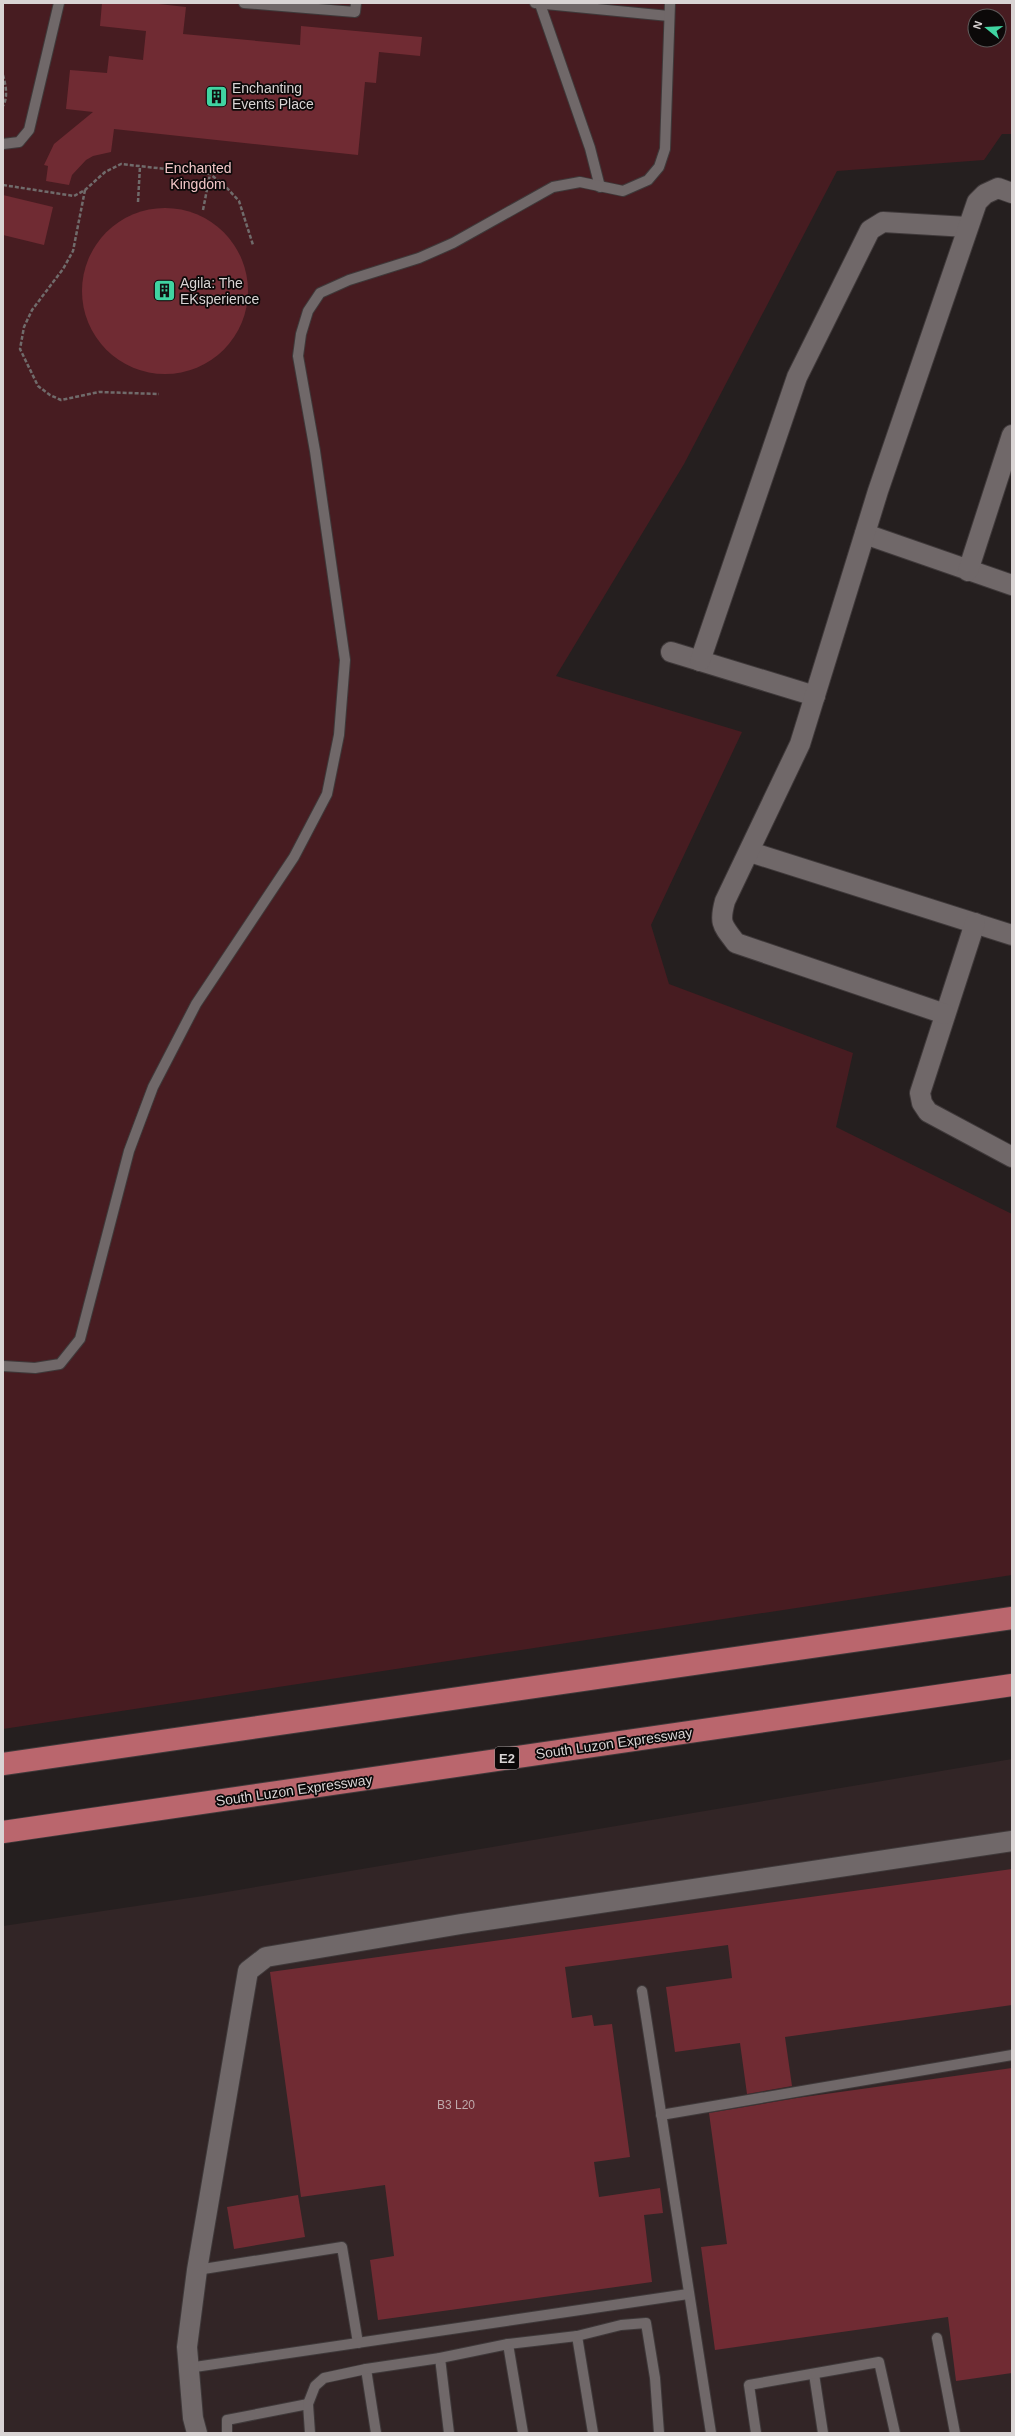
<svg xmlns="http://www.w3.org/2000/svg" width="1015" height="2436" font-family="Helvetica,sans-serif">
<rect width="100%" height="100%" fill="#251f1f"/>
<!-- built -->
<path fill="#322526" d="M1012,1759V2433H3V1926L203,1896Z"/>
<!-- green -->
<path fill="#471c21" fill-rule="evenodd" d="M3,3H1012V134H1002L984,160L837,171L684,464L556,676L742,732L651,925L669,984L853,1053L836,1127L1012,1214V1575L3,1729ZM975,16H999V40H975Z"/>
<!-- building -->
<g fill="#702b33">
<path d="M102,3H150L186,7L183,34L300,45L301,26L422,37L420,56L379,52L376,83L365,82L358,155L114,129L111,152L93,156L86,160L72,175L69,185L46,181L48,166L44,165L54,144L93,112L66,109L70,70L107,73L109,56L143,60L146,31L100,26Z"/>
<path d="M3,195L53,207L44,245L3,235Z"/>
<circle cx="165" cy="291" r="83"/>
<path d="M1012,1869V2005L785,2037L792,2086L747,2094L740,2043L675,2052L666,1987L732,1978L728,1945L565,1967L572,2018L592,2015L594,2026L612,2024L630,2157L594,2162L599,2197L660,2188L663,2213L644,2215L652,2282L378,2320L370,2260L394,2256L385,2185L301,2197L270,1972Z"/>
<path d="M1012,2068V2373L956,2381L948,2317L715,2350L701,2247L727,2244L709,2113L797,2098Z"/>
<path d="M298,2195L305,2237L234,2249L227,2207Z"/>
</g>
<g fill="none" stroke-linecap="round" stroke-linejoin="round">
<defs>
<g id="service">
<path d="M244,3L355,12L356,3"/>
<path d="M535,3L669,16"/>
<path d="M540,4L590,148L600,187"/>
<path d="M3,144L19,142L29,130L59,3"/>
<path d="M3,1366L35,1368L60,1364L80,1339L129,1151L153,1087L196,1004L294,857L327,794L339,735L345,660L315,451L298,356L301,334L308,311L320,293L349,280L419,258L453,243L553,187L580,182L623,191L648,180L659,167L665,149L670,3"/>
<path d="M642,1991L711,2433"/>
<path d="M661,2115L1012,2055"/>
<path d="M197,2270L342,2247L358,2343"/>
<path d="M577,2336L593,2433"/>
<path d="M937,2338L955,2433"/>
<path d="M508,2344L523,2433"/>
<path d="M440,2358L449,2433"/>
<path d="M188,2368L688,2294"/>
<path d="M366,2369L376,2433"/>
<path d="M814,2374L823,2433"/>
<path d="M227,2433V2420L308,2404"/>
<path d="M310,2433L308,2404L315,2386L324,2378L366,2369L440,2358L508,2344L577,2336L621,2325L646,2323L655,2378L659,2433"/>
<path d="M756,2433L749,2385L879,2362L895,2433"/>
</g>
<g id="minor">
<path d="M865,534L1012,585"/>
<path d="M968,571L1012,435"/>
<path d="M671,652L815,696"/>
<path d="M700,661L797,377L870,230L883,222L967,227"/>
<path d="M750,852L1012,935"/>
<path d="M975,923L920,1093L922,1103L928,1112L1012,1157"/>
<path d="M945,1014L736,943C722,925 719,923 725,901L800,744L878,491L977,202L985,194L998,188L1012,193"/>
<path d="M197,2433L193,2418L187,2347L197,2270L248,1971L266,1957L461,1924L1012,1841"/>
</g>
<g id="motorway">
<path d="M3,1764L1012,1618"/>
<path d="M3,1832L1012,1685"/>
</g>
</defs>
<!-- service casing -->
<use href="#service" stroke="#3f393a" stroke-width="12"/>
<!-- minor casing -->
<use href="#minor" stroke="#3f393a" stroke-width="22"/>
<!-- motorway casing -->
<use href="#motorway" stroke="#3f393a" stroke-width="24"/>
<!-- path -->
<g stroke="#706b6b" stroke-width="2.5" stroke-dasharray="4 2" stroke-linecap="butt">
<path d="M3,75C6,86 8,97 3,106"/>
<path d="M3,185L74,196L85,190L105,172L121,164L210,174L226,187L239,201L253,245"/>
<path d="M85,190L73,251L63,269L32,310L24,327L20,349L38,386L50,395L61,400L99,392L159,394"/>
<path d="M138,202L140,166"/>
<path d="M203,210L210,174"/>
</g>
<!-- service -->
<use href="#service" stroke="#706869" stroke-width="10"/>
<!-- minor -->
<use href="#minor" stroke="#706869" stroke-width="20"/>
<!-- motorway -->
<use href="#motorway" stroke="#ba666d" stroke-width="22"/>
</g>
<!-- icons -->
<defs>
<symbol id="building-square" viewBox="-11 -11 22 22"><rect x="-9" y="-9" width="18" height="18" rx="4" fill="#40d4a1" stroke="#0c0909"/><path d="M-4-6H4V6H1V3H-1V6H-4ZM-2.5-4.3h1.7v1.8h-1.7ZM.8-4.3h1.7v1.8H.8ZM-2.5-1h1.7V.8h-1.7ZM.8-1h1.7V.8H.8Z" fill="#111"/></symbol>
</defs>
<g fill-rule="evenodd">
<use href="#building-square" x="204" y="84" width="25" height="25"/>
<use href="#building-square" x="152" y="278" width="25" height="25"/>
</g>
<g text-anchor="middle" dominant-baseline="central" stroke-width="3.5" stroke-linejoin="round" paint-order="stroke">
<!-- number labels -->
<g font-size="12" fill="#bfaaac">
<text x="456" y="2105">B3 L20</text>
</g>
<!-- shield labels -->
<rect fill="#0c0909" stroke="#9c9797" stroke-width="1" x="495" y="1747" width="24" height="22" rx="3"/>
<g font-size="13" font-weight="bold" fill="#d9d4d4">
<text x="507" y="1758">E2</text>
</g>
<!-- poi labels -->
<g font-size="14" fill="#d9d4d4" stroke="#0c0909" text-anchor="start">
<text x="232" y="88">Enchanting<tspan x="232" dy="16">Events Place</tspan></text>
<text x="180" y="283">Agila: The<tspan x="180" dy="16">EKsperience</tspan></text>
</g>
<!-- park labels -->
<g font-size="14" fill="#f2c6c7" stroke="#0c0909">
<text x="198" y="168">Enchanted<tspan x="198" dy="16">Kingdom</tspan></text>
</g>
<!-- street labels -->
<g font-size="14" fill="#d9d4d4" stroke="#0c0909">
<text transform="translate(614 1743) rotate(-8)">South Luzon Expressway</text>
<text transform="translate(294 1790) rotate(-8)">South Luzon Expressway</text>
</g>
</g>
<!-- border -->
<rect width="1015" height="2436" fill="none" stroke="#d9d4d4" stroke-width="8"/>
<!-- north arrow -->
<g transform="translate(987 28) rotate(288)"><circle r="19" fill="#0c0909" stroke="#5e5a5a"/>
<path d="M0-3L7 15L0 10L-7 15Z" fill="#40d4a1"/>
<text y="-6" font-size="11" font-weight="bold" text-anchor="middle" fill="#d9d4d4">N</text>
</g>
</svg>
